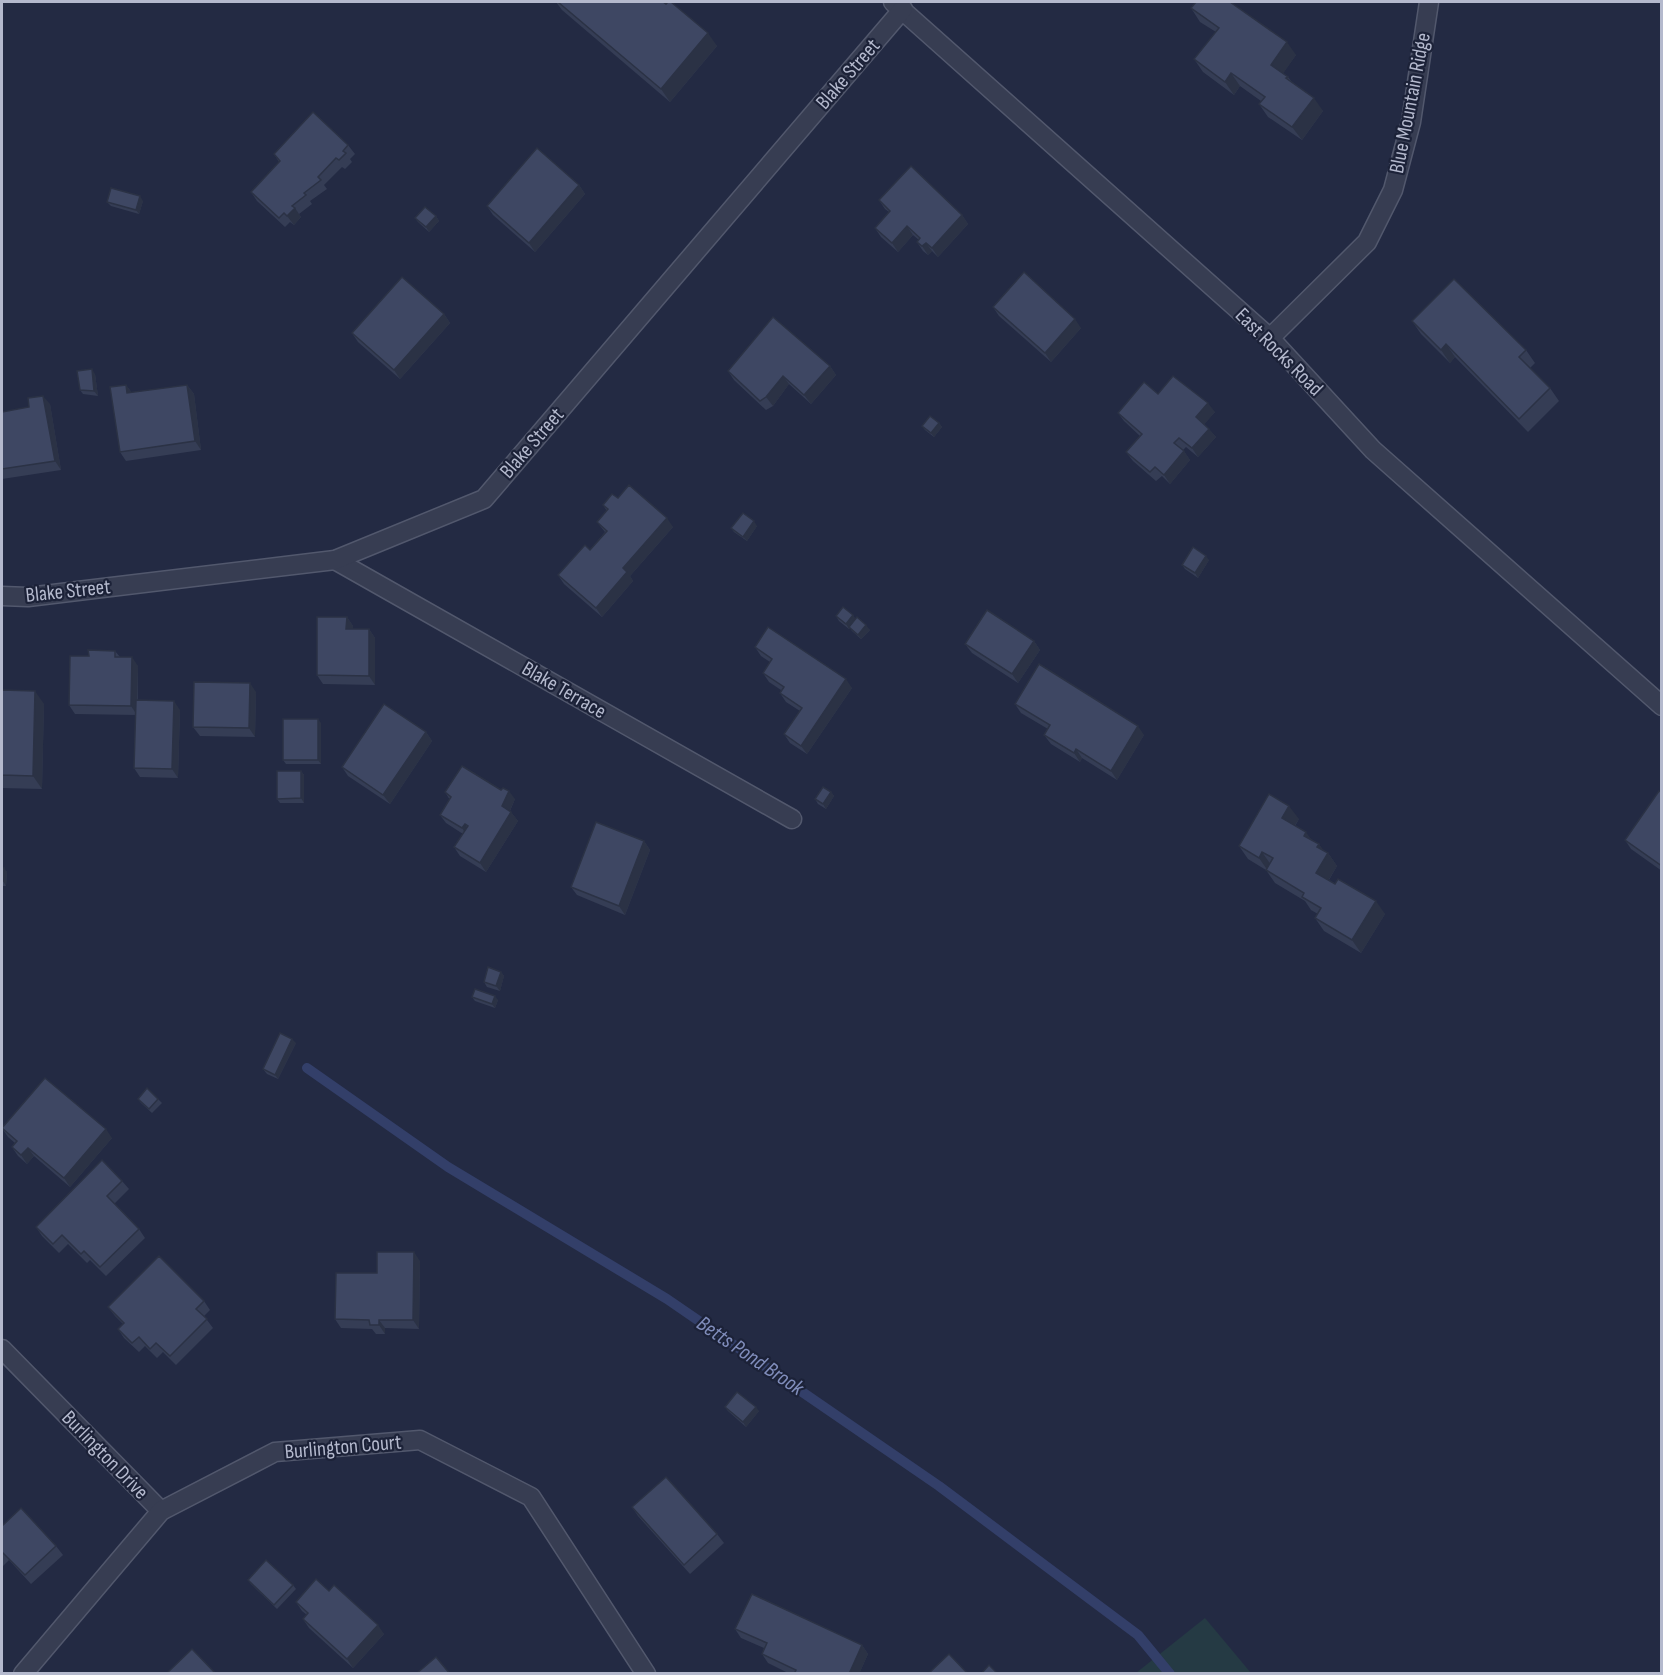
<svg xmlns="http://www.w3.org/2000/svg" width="1663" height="1675" font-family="'Sofia Sans Condensed',sans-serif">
<rect width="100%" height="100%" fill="#232a43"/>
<!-- green -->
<path fill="#253a44" d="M1205,1618L1251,1673H1136Z"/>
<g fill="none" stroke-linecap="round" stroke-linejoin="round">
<!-- stream -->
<path stroke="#333f69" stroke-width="10" d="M307,1068L448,1167L667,1299L939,1486L1138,1635L1170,1674"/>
<defs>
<g id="minor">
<path d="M893,2L1270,338L1373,450L1662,706"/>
<path d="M1270,338L1367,242L1393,190L1411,122L1429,2"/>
<path d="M335,560L792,819"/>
<path d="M2,596L28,597L335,560L484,499L903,9"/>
<path d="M2,1349L161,1511"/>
<path d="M23,1674L161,1511L275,1452L420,1440L531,1497L646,1674"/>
</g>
</defs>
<!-- minor casing -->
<use href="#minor" stroke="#52586d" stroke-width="21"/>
<!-- minor -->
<use href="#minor" stroke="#373d52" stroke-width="18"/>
</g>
<!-- wall -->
<g fill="#353d55">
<path d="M556,2H663L717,46L670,102L562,10Z"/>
<path d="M1191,8L1296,55L1283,73L1288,77L1292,82L1323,111L1302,140L1268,117L1259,104L1261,101L1240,86L1234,95L1203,72L1194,59L1216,32L1200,22Z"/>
<path d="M348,145L355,154L350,159L352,162L345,169L342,167L324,185L327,189L310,201L312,204L299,214L301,217L294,225L290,222L285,227L257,201L251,192L279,162L274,154Z"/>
<path d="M579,185L585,194L535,252L493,215L487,206Z"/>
<path d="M879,200L962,215L968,224L938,257L932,251L928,255L923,251L917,242L919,240L913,235L898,252L881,237L875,228L889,212L885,209Z"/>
<path d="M143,201L139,214L111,206L107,202Z"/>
<path d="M436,216L439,221L429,232L418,222L415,218Z"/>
<path d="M993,307L1081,328L1051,362L999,316Z"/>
<path d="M444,314L450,323L400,379L358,342L352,333Z"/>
<path d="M1412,321L1526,350L1535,363L1530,368L1550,388L1559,401L1528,432L1455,357L1450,363L1421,334Z"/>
<path d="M830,366L836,375L811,404L789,384L773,406L766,410L734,380L728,371Z"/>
<path d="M95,374L98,396L83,394L80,390Z"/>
<path d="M126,385L132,393L187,385L194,394L201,450L126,461L120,452Z"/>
<path d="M1158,394L1215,412L1204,424L1216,437L1198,457L1186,447L1183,450L1190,460L1170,484L1162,476L1156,481L1133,461L1126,452L1140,436L1124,421L1118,413Z"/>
<path d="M50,404L61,470L2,479V412Z"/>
<path d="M939,423L942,427L934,437L925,430L922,426Z"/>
<path d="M618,498L673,527L630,576L633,581L602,617L564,584L558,575L590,550L605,532L597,522L607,511L603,505Z"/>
<path d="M757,526L747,541L734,532L731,528Z"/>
<path d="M1209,560L1198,578L1185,569L1182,565Z"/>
<path d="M853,615L855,619L870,630L861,639L852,631L850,628L849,629L839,621L836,616Z"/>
<path d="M347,617L353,626V629H369L375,638V685L323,684L317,675Z"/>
<path d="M1034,641L1040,650L1018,683L972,653L965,644Z"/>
<path d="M755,647L852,688L807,754L790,743L784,734L800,711L786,702L780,693L781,690L769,682L763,673L770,662L761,656Z"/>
<path d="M115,651L120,657L138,666V700L180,710L178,778L140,777L134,768L136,715L75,714L69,705Z"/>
<path d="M2,690L44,704L42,789L2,788Z"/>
<path d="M256,692L255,737L200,736L193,727Z"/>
<path d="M1015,704L1144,735L1117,780L1082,758L1080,762L1051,744L1044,735L1048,729L1021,713Z"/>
<path d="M321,723V764H286L283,760Z"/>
<path d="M426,732L432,741L390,804L348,776L342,767Z"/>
<path d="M301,771L304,775V803H280L277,799Z"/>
<path d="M445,792L515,799L510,811L518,821L486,872L460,856L454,847L463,834L446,823L440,815L450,800Z"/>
<path d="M831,792L834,796L826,809L818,804L815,799Z"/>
<path d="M1662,793V871L1631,849L1625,840Z"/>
<path d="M1299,819L1295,826L1312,840L1319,844L1323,851L1328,853L1337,866L1329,880L1385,914L1361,953L1324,931L1315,918L1318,914L1311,910L1305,901L1275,883L1266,870L1248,859L1239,846Z"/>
<path d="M644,841L650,850L625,915L577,895L571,887Z"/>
<path d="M2,868L7,872L6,886H2Z"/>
<path d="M501,972L504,976L500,991L487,987L484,982Z"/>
<path d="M472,997L498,1000L495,1008L475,1001Z"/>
<path d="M296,1043L278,1079L267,1074L263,1069Z"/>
<path d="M138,1099H158L162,1103L152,1113L141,1103Z"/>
<path d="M2,1128L112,1138L70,1187L34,1156L27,1164L18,1156L12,1147L15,1143L8,1137Z"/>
<path d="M122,1181L129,1189L114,1204L139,1229L145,1238L106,1276L90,1260L87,1263L68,1244L59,1253L42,1236L36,1227Z"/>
<path d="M420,1261L419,1329L385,1328V1334H376L372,1329L341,1328L335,1319L377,1273Z"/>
<path d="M204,1301L210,1310L204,1316L213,1328L176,1365L163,1352L157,1358L145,1346L139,1352L124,1338L118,1329L123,1324L115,1316L108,1307Z"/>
<path d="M725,1407L759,1411L746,1427L728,1411Z"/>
<path d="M632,1507L717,1534L724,1543L690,1574L638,1516Z"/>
<path d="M2,1526L56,1546L63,1555L31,1584L9,1560L2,1567Z"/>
<path d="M248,1580L293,1585L296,1589L277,1609L251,1584Z"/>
<path d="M329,1591L384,1634L353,1668L309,1628L303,1619L307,1615L302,1611L296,1602Z"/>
<path d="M735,1629L862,1645L868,1654L859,1674H790L768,1663L762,1654L764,1648L741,1638Z"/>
</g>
<!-- shaded-wall -->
<g fill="#2b3245">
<path d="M708,33L717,46L670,102L661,89Z"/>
<path d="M1287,42L1296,55L1280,78L1271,65Z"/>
<path d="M1231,73L1240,86L1234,95L1225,82Z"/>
<path d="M1314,98L1323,111L1302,140L1292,127Z"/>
<path d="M579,185L585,194L535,252L529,243Z"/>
<path d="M140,196L143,201L139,214L136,210Z"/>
<path d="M295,208L301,217L294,225L287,216Z"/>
<path d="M962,215L968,224L938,257L932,248Z"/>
<path d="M436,216L439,221L429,232L426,227Z"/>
<path d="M907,226L913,235L898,252L892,243Z"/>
<path d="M926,243L932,251L928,255L922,246Z"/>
<path d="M444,314L450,323L400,379L394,370Z"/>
<path d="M1075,319L1081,328L1051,362L1045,353Z"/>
<path d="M1446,344L1455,357L1450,363L1441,350Z"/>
<path d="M830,366L836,375L811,404L804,395Z"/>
<path d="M92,369L95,374L98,396L94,391Z"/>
<path d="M783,376L789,384L773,406L766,397Z"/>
<path d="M126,385L132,393H127Z"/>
<path d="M187,385L194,394L201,450L195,441Z"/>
<path d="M43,396L50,404L61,470L55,461Z"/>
<path d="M1208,403L1215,412L1203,426L1196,417Z"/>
<path d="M939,423L942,427L934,437L931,433Z"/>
<path d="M1209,429L1216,437L1198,457L1192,448Z"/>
<path d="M1184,451L1190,460L1170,484L1164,475Z"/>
<path d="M667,518L673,527L630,576L633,581L602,617L596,608L623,568Z"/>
<path d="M754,521L757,526L747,541L743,537Z"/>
<path d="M1206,556L1209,560L1198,578L1195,573Z"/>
<path d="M853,615L856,620L849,629L846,624Z"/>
<path d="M347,617L353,626V638L346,629Z"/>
<path d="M866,625L870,630L861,639L858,635Z"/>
<path d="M369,629L375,638V685L369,676Z"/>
<path d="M1034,641L1040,650L1018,683L1012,674Z"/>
<path d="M132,657L138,666L137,715L131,706Z"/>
<path d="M846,679L852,688L807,754L801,746Z"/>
<path d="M250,683L256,692L255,737L249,728Z"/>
<path d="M35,691L44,704L42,789L33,776Z"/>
<path d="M174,701L180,710L178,778L172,769Z"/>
<path d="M318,719L321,723V764L318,760Z"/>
<path d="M1138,726L1144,735L1117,780L1111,771Z"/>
<path d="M426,732L432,741L390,804L383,795Z"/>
<path d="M1076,749L1082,758L1080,762L1074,753Z"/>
<path d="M301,771L304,775V803L301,798Z"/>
<path d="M509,791L515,799L508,815L502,806Z"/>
<path d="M831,792L834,796L826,809L823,804Z"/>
<path d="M1289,806L1299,819L1291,831L1282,818Z"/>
<path d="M511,812L518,821L486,872L480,863Z"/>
<path d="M465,824L471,833L468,837L462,828Z"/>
<path d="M1306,832L1315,845L1304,836Z"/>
<path d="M644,841L650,850L625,915L619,906Z"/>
<path d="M1319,844L1327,855L1328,853L1337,866L1325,886L1316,873L1317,847Z"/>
<path d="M1262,852L1271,865L1268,871L1259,858Z"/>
<path d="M4,868L7,872L6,886L3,881Z"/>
<path d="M1376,901L1385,914L1361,953L1352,940Z"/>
<path d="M501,972L504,976L500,991L496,986Z"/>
<path d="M495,996L498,1000L495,1008L492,1004Z"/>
<path d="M292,1039L296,1043L278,1079L275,1075Z"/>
<path d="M106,1129L112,1138L70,1187L64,1178Z"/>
<path d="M28,1148L34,1156L27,1164L21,1155Z"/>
<path d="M414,1252L420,1261L419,1329L413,1320Z"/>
<path d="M379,1320L385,1328V1334L379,1325Z"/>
<path d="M756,1407L759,1411L746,1427L743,1422Z"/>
<path d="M378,1625L384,1634L353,1668L347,1659Z"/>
<path d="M862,1645L868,1654L859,1674H849Z"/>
</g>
<!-- building -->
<g fill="#3e4763" stroke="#2b3245" stroke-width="1.5">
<path d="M558,2H663L666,4L668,2H671L708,33L661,89Z"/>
<path d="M1196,2H1230L1287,42L1271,65L1288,77L1286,78L1314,98L1292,127L1259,104L1265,97L1231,73L1225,82L1194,59L1219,28L1191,8Z"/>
<path d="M313,112L348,145L343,151L346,153L339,160L336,158L318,177L321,180L304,193L306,195L292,206L295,208L287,216L284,213L279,218L251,192L280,161L274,154Z"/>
<path d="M537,148L579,185L529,243L487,206Z"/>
<path d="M911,166L962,215L932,248L926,243L922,246L917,242L920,238L907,226L892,243L875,228L890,211L879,200Z"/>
<path d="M111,188L140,196L136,210L107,202Z"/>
<path d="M425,207L436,216L426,227L415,218Z"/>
<path d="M1024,272L1075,319L1045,353L993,307Z"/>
<path d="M402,277L444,314L394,370L352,333Z"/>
<path d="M1454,279L1526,350L1519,357L1550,388L1519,419L1446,344L1441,350L1412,321Z"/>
<path d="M773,317L830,366L804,395L783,376L766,397L760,401L728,371Z"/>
<path d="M92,369L94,391L80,390L77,371Z"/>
<path d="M1173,376L1208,403L1196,417L1209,429L1192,448L1179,438L1174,443L1184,451L1164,475L1155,467L1150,472L1126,452L1142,434L1118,413L1144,382L1158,394Z"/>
<path d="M126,385L127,393L187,385L195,441L120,452L110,387Z"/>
<path d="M43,396L55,461L2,469V412L29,407L28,398Z"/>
<path d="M930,416L939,423L931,433L922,426Z"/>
<path d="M629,485L667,518L623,568L627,572L596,608L558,575L585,545L590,550L607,531L597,522L608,509L603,505L612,494L618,498Z"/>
<path d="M743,513L754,521L743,537L731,528Z"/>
<path d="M1193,547L1206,556L1195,573L1182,565Z"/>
<path d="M843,607L853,615L846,624L836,616Z"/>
<path d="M987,610L1034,641L1012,674L965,644Z"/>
<path d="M317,617H347L346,629H369V676L317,675Z"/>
<path d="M857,617L866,625L858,635L849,627Z"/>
<path d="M768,627L846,679L801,746L784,734L802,708L780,693L784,687L763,673L772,659L755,647Z"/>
<path d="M88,650L115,651V657H132L131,706L69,705L70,656H89Z"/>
<path d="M1039,664L1138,726L1111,771L1076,749L1074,753L1044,735L1050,725L1015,704Z"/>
<path d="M194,682L250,683L249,728L193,727Z"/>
<path d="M2,690L35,691L33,776L2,775Z"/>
<path d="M136,700L174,701L172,769L134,768Z"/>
<path d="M384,704L426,732L383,795L342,767Z"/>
<rect x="283" y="719" width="35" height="41"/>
<path d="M462,766L501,790L503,788L509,791L502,806L511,812L480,863L454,847L468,826L465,824L462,828L440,815L451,797L445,792Z"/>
<path d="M277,771H301V798L277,799Z"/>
<path d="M823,787L831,792L823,804L815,799Z"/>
<path d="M1659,791L1662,793V866L1625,840Z"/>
<path d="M1269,794L1289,806L1282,818L1306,832L1304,836L1319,844L1317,847L1328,853L1316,873L1335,884L1338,879L1376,901L1352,940L1315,918L1321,908L1302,897L1304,893L1266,870L1273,858L1262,852L1259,858L1239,846Z"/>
<path d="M596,822L644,841L619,906L571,887Z"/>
<path d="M2,868H4L3,881H2Z"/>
<path d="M488,967L501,972L496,986L484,982Z"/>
<path d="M475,989L495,996L492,1004L472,997Z"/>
<path d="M280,1033L292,1039L275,1075L263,1069Z"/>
<path d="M45,1078L106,1129L64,1178L28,1148L21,1155L12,1147L17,1141L2,1128Z"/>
<path d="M147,1088L158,1099L149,1109L138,1099Z"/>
<path d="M102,1160L122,1181L107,1196L139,1229L100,1267L84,1251L81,1254L62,1235L53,1244L36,1227Z"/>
<path d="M377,1252H414L413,1320H379V1325H370L369,1320L335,1319L336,1273H377Z"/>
<path d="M159,1256L204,1301L196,1309L207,1319L170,1356L156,1343L150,1349L139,1337L132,1343L118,1329L124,1323L108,1307Z"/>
<path d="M737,1392L756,1407L743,1422L725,1407Z"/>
<path d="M666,1477L717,1534L684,1565L632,1507Z"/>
<path d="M21,1508L56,1546L25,1575L2,1552V1526Z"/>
<path d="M266,1560L293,1585L274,1605L248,1580Z"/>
<path d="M316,1579L329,1591L334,1585L378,1625L347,1659L303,1619L308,1613L296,1602Z"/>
<path d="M752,1594L862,1645L849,1674H794L796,1670L762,1654L767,1643L735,1629Z"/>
<path d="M192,1649L216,1674H166Z"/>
<path d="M949,1654L968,1674H928Z"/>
<path d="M436,1657L450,1674H416Z"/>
<path d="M989,1665L998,1674H981Z"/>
</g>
<g text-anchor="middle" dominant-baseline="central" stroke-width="4.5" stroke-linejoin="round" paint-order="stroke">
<!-- street labels -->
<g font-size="21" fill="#b4b9cd" stroke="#1c2238">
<text transform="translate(848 74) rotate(-49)">Blake Street</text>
<text transform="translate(1410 103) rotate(-79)">Blue Mountain Ridge</text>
<text transform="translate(1279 352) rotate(45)">East Rocks Road</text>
<text transform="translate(532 443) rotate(-49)">Blake Street</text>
<text transform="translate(68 591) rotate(-6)">Blake Street</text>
<text transform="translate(564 690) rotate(30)">Blake Terrace</text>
<text transform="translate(343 1447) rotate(-5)">Burlington Court</text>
<text transform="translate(105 1455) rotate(46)">Burlington Drive</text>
</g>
<!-- water labels -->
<g font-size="22" font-style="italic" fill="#808dbb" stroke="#1c2238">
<text transform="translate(750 1356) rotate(34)">Betts Pond Brook</text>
</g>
</g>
<!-- border -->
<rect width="1663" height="1675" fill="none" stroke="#b4b9cd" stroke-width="6"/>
</svg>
